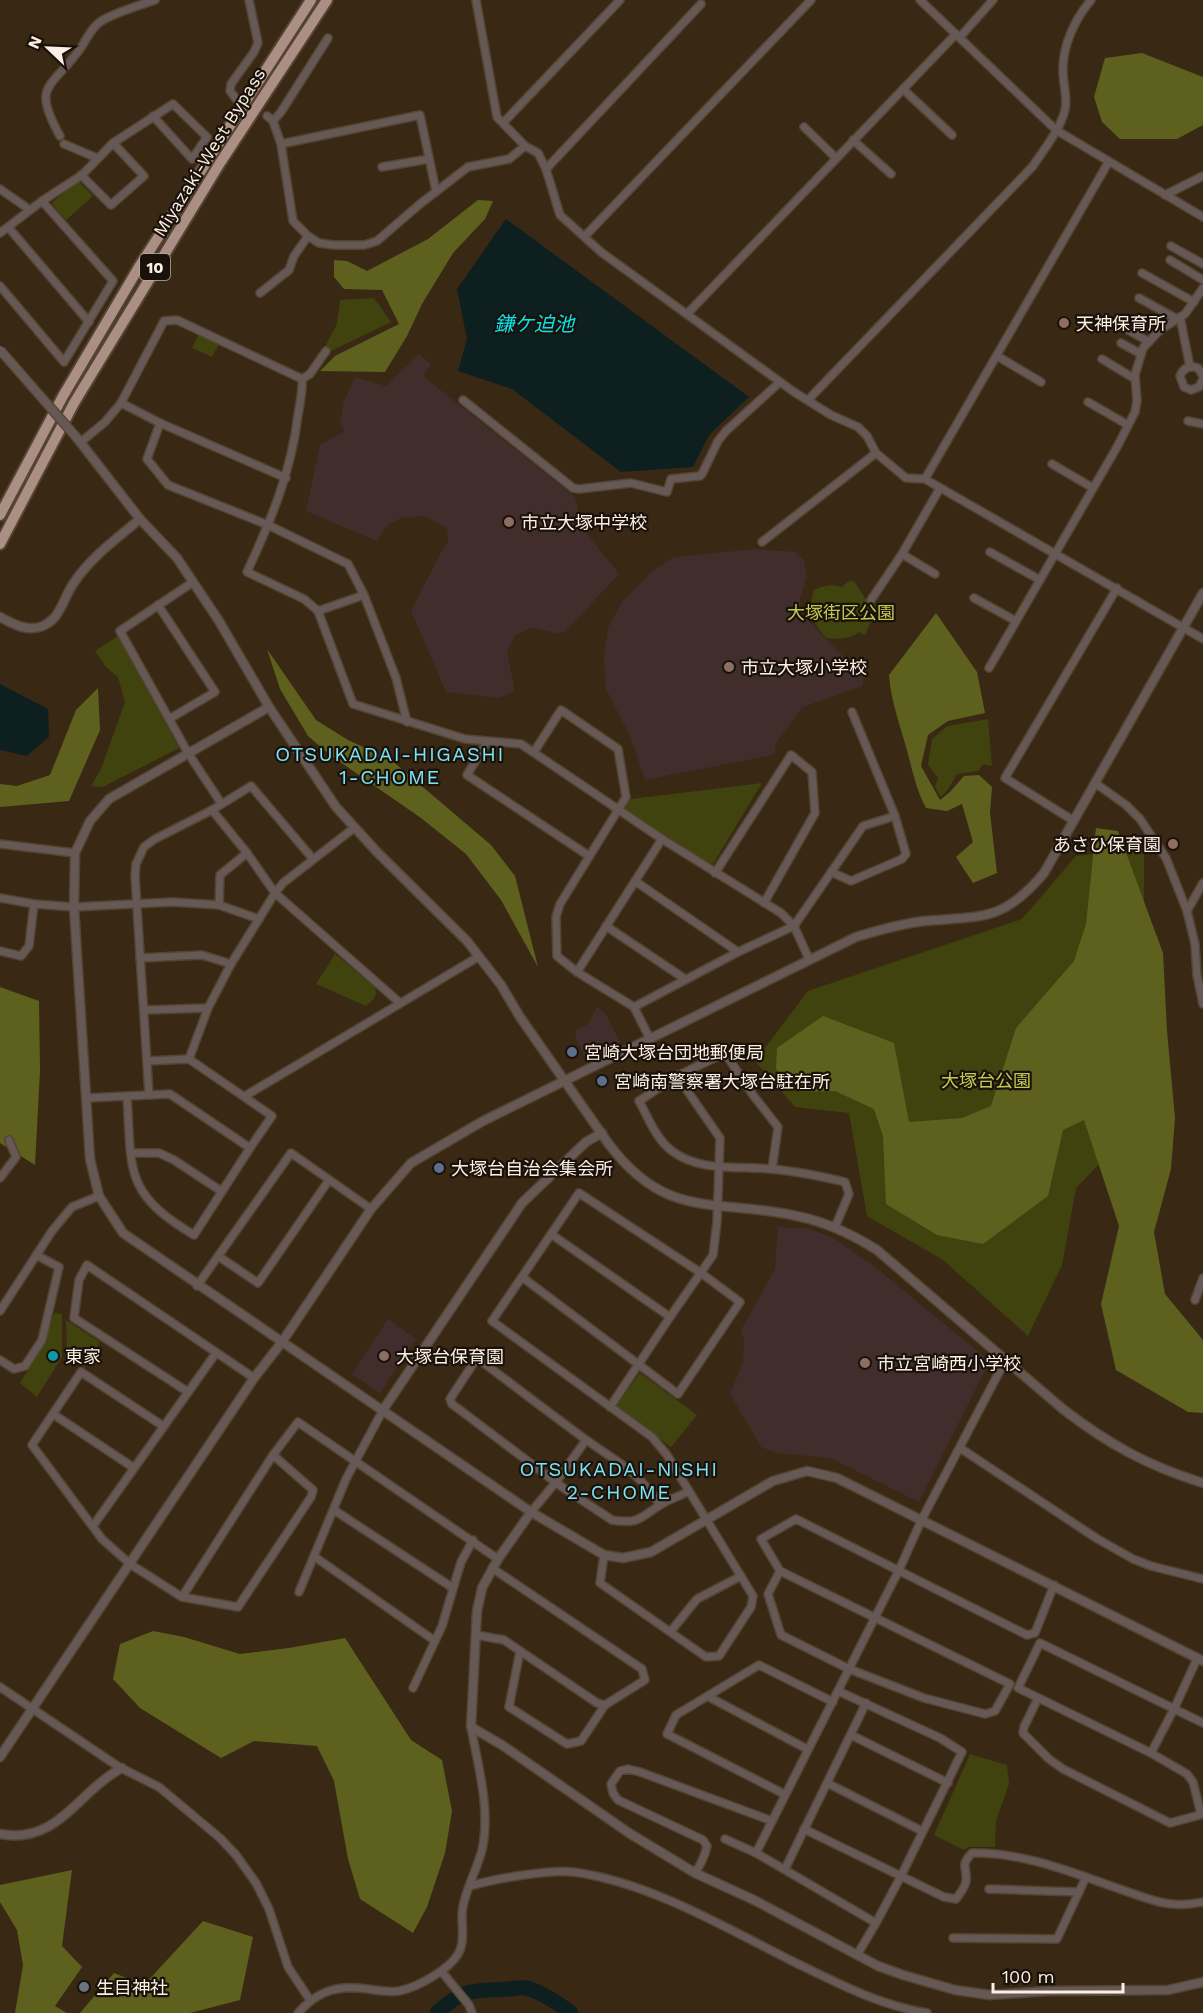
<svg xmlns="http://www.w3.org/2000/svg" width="1203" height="2013" font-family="'Work Sans','Noto Sans JP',sans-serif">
<rect width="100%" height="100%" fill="#392814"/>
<!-- education -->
<g fill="#412d2c">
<path d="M419,354L431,364L423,376L575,497L582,527L619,574L565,632L555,633L532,628L515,635L507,652L515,691L499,698L446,692L411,611L439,556L448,542L447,528L424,516L401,518L386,526L377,541L306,511L320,445L345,431L340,424L344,401L355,377L386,386Z"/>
<path d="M756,549L795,552L804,560L807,577L800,598L801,613L864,678L862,686L803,707L775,745V752L773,755L645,780L631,738L606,689L604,657L608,627L622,602L650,573L674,557Z"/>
<path d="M597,1007L605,1013L621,1044L587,1061L575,1036L576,1031L588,1024Z"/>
<path d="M778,1227L806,1228L832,1237L875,1267L987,1359L988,1365L919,1502L830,1458L777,1453L761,1447L730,1394L743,1362L744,1340L741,1330L775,1269Z"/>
<path d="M388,1319L416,1339L380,1393L352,1374Z"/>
</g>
<!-- green -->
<g fill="#40430d">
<path d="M78,181L93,196L66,220L53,205V202Z"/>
<path d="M374,298L391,322L329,352L323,350L337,324L340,300Z"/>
<path d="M199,334L219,344L212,357L192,348Z"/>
<path d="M854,581L867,601L878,606L865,635L859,632C849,640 838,639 826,638C811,619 807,614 814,590C824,585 832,584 842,587L847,582Z"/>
<path d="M118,636L179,748L103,787L91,786L101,769L125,702L118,677L106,667L95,651Z"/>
<path d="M988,719L992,766L983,764L978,771L957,774L948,789L941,797L935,787L938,778L928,765L932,739L947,726Z"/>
<path d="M762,783L713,864L705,861L624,808L631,799Z"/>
<path d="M1144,848V948L1154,1108L1076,1188L1062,1265L1028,1336L943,1260L867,1216L849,1113L795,1107L755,1061L808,991L1022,919L1076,856Z"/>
<path d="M335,954L375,987L376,994L374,999L366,1006L316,984Z"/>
<path d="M54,1313L62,1314V1357L37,1397L20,1383L45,1342Z"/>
<path d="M66,1320L100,1342L84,1368L67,1354Z"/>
<path d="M640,1373L697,1415L671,1447L616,1406Z"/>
<path d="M970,1754L1007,1765L1009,1784L996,1821L995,1847H969L964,1850L934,1835Z"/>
</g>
<!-- forest -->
<g fill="#5d611d">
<path d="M1142,53L1203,77V125L1177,139H1120L1102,122L1094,97L1105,58Z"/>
<path d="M478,200L493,201L485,219L453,253L422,304L407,336L385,372L320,371L335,356L399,324L382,290L344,289L334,277V260L347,261L367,271L428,239Z"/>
<path d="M936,613L977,672L985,713L948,721L928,735L921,766L940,800L950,792L964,776L979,775L992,787L990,813L997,873L973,883L956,857L973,842L962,804L947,811L926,808C917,791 914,777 909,758C902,730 891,704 889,675Z"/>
<path d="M267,649L316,720L348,740L390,759L491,845L515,876L538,967L501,900L466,854L421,818L330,755L308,736L280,689Z"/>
<path d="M98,688L100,730L69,801L0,807V784L17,786L50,775L76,710Z"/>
<path d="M1096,828L1118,831L1163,953L1167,1031L1175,1118L1171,1169L1154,1232L1165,1294L1203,1340V1413L1188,1412L1116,1370L1101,1304L1119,1226L1084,1120L1063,1130L1048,1196L983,1244L937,1235L886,1204L883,1136L874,1109L835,1091L800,1092L776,1069L777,1048L823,1016L894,1043L909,1122L962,1118L991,1106L1016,1028L1074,961L1086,924Z"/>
<path d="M0,987L39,1001L40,1071L35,1165L0,1143Z"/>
<path d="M153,1631L184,1637L240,1654L289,1648L345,1638L411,1740L442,1760L452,1811L445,1853L427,1907L413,1933L360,1899L348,1859L334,1781L317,1746L254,1741L221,1758L140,1708L113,1679L120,1644Z"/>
<path d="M72,1870L62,1946L82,1967L55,2006L67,2013H15L23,1965L17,1930L0,1902V1885Z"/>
<path d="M203,1921L253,1937L240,2000L190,2013H80L114,1973L144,1985Z"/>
</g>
<!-- water -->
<g fill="#0e1f20">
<path d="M506,219L749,397L709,435L693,467L621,472L512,389L458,371L467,339L457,289Z"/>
<path d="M0,684L48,709L49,737L27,756L0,750Z"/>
</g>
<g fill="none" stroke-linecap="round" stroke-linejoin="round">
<!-- river -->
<path stroke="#0e1f20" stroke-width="15" d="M437,2013C465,1986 474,1992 509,1989C515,1988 521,1987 527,1988C543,1993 558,2003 571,2013"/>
<defs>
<g id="minor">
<path d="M476,0L497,117L525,146L538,153L546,169L560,215L601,252L794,392L831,415L858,427L867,436L876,453L906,478L925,479L1203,639"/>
<path d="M920,0L1056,130L1203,217"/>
<path d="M960,37L993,0"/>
<path d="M903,89L952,135"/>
<path d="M237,100L230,91L231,84L254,52L258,43L249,0"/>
<path d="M267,116L273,121L281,144L293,221L308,236L319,243L333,245H364L377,241L420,204L468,167L509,159L525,146"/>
<path d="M273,121L281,112L328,38"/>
<path d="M504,122L620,0"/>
<path d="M804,127L836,158"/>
<path d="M60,136C31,84 51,89 80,49C87,39 92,26 103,20C119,11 138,6 155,0"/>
<path d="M853,140L891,174"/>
<path d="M64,144L97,158"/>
<path d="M281,144L420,115L436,191"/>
<path d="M382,167L429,159"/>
<path d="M546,169L701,4"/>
<path d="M81,175L111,205L144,176L113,143"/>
<path d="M0,189L30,210"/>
<path d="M1165,195L1203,176"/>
<path d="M9,228L89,322"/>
<path d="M0,233L42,201L82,175L113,143L173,104L207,137L192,159L153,116"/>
<path d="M585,236L811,0"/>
<path d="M1171,246L1203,264"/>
<path d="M1170,260L1203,280"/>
<path d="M1142,273L1194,302"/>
<path d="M0,286L64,362L113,281L42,201"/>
<path d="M260,293L289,270L294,256L308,236"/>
<path d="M1139,298L1177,319"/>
<path d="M687,314L956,34"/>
<path d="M1180,317L1190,367"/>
<path d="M1123,327L1149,342"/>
<path d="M1121,343L1141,354"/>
<path d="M997,356L1041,382"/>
<path d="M1102,359L1135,379"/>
<path d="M1203,376L1198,368C1189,365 1183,368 1180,376L1184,387L1191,390L1199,387L1203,379"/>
<path d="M302,379L310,374L326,351"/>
<path d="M463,400L573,488L579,489L631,483L667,492L671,479L700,476L702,474L718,441L726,431L780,382"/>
<path d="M808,400L1033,166C1044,149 1060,130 1065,110C1068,98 1063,84 1063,72C1062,46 1075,19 1091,0"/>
<path d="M1088,402L1128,425"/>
<path d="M121,403L160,423L286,478"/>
<path d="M1188,421L1203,424"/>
<path d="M160,423L147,459L168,485L268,525L348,564L364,595L396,678L407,722"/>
<path d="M81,442L105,422L121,403L164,321L177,320L302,379C303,390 300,403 298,415C291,473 271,520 247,572L304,599L318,611L353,704L465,739L521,744L662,839L781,913L794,926L809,959"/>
<path d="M1052,464L1093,488"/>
<path d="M925,479L1108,163"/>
<path d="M762,542L876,453"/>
<path d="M990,552L1040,580"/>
<path d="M902,554L935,574"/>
<path d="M193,582L120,631L188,753L221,803"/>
<path d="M974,598L1016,621"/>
<path d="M871,600L902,554L940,488"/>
<path d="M158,605L215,692L169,719"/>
<path d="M318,611L364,595"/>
<path d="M989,668L1117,447L1135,412L1137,401L1135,375L1143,348L1160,330L1185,314L1203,288"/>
<path d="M487,742L467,775L589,856"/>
<path d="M534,752L561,710L618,749L626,797L560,904L556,917L557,956L577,972L634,1007L650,1039"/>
<path d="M1095,783L1126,805L1140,819L1166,858L1187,911L1195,944L1197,975L1203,1004"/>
<path d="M212,810L247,853L275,893L400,1003"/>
<path d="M1074,821L1005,778L1117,588"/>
<path d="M0,844L75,853"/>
<path d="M831,872L851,881L902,859L906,854L895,816L852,712"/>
<path d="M715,873L791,755L812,772L815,813L764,903"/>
<path d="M635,881L738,952"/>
<path d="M0,898L34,904L74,907L173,902L219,905L259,919"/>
<path d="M219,905L220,875L247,853"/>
<path d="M1187,911L1203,883"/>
<path d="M606,926L685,979"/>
<path d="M0,951L21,956L29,946L34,904"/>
<path d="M140,958L202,955L231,964"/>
<path d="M577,972L662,839"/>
<path d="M634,1007L738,952L794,926L863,826L895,816"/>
<path d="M144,1010L208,1008"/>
<path d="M189,1059L208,1008L231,964L275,893L283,883L354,828"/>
<path d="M147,1061L189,1059L272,1116L250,1148"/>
<path d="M149,1095L135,876L136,864L144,847L155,839L212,810L251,786L313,859"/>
<path d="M245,1096L478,957"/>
<path d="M86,1098L170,1094L250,1148L194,1235C123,1193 132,1170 127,1096"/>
<path d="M131,1153H159L174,1160L221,1191"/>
<path d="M772,1169L778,1127L753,1095L725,1053L677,1076L639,1101C649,1119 656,1139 672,1151C699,1172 740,1166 771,1169C796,1171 820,1176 845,1182L849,1194L835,1227"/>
<path d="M0,1178L16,1157L9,1140"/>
<path d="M551,1234L670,1317"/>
<path d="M218,1256L258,1283L329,1180"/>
<path d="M522,1277L678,1394L740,1302L701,1273L579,1193C550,1235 521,1278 492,1321L652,1437L667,1455L753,1596L751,1607L719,1656L706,1657L600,1583L604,1555"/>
<path d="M197,1286L291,1153L371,1209"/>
<path d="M1195,1300L1203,1278"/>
<path d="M0,1311L52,1231L72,1207L99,1196"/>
<path d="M0,1360L14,1369L25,1366L42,1340L59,1267L36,1255"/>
<path d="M188,1392L74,1318L79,1280L87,1265L254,1378"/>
<path d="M610,1407L670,1317L713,1255L717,1222L720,1138L677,1076"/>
<path d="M53,1414L134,1468"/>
<path d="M163,1426L81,1372L32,1445L102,1539L130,1564L182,1597L238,1607L311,1497L313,1490L273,1455"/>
<path d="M960,1448L1096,1538L1133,1559L1151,1566L1203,1579"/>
<path d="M660,1505C637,1470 617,1462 585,1439C548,1412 513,1385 477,1358L450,1399L452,1404L562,1487L612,1520C640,1525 641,1516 662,1504C670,1499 680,1496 689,1491"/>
<path d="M334,1510L453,1588"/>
<path d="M531,1512L556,1482L586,1440"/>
<path d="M93,1526L216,1353"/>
<path d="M315,1557L435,1641"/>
<path d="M492,1568L642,1669L645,1680L605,1705L581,1741L567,1744L509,1707L520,1651"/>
<path d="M780,1571L768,1594L781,1635L849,1669L924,1698L985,1714L995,1711L1010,1684L780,1571L761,1539L796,1519L1027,1635L1035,1633L1054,1585"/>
<path d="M299,1592L346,1479L383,1410"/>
<path d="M182,1597L273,1455L298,1422L498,1559"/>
<path d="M671,1631L697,1599L741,1576"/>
<path d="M476,1635L504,1640L597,1703L605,1705"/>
<path d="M0,1687L119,1767L159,1787L220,1838L236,1855L256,1883L269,1909L288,1967L310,2000"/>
<path d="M413,1688L442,1626L461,1562L473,1540"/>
<path d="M838,1691L940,1738L962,1752L901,1876L876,1923L857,1955"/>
<path d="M709,1697L807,1749"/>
<path d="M1038,1698L1024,1727L1023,1733L1049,1759L1063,1769L1170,1823L1203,1814"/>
<path d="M851,1735L948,1783"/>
<path d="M1151,1753L1174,1709L1197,1659"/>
<path d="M827,1783L922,1831"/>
<path d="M784,1794L667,1734L676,1715L759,1665L833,1702"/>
<path d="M1201,1814L1193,1782L1187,1774L1151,1753L1018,1688L1040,1643L1203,1723"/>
<path d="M804,1829L944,1897L956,1899C960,1893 965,1888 966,1881C968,1867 959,1867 972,1853C1021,1852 1068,1871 1114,1887C1147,1898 1168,1910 1203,1902"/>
<path d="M725,1839L756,1853"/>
<path d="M785,1869L866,1703"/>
<path d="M695,1873C701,1864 705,1856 707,1846L703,1840L618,1800L613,1793L611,1784L620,1771L628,1769L640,1772L772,1821"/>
<path d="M470,1886C494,1879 549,1869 573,1872C649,1882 724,1927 792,1961C835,1982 878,2005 927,2013"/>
<path d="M989,1889L1079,1892"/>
<path d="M876,1923L756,1853L899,1570L922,1519L1006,1359"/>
<path d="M953,1938L1057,1939L1086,1877"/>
<path d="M442,1972L469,2005L472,2013"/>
<path d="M298,2013C315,1994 332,1986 358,1988C373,1989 385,1993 399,1991C418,1987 456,1967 461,1947C465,1934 460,1919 463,1906C467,1887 477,1869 482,1850C491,1810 478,1766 471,1727"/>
</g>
<g id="tertiary">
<path d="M77,438L140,519L177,558L219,621L269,707L336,807L377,852L467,941L501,985L520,1017L608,1143C666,1221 714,1198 797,1216C827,1222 852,1234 877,1250L1064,1410C1110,1445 1148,1466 1203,1483"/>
<path d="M0,617C13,624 25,631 40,627C60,621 63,599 73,584C90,558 116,539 140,519"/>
<path d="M269,707L109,799L90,821L75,853L74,907L90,1159L99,1196L123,1233L531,1512L604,1555L623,1558L651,1552L773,1481L807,1471L837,1478L1203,1661"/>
<path d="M383,1410L522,1203L586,1142L602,1133"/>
<path d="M531,1512L498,1559L482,1588L477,1611L471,1727L502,1745L629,1833L695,1873L754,1900L878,1966L903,1975L955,1990L990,1995L1047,1991L1168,1990L1203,1982"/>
<path d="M0,1757L254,1378L282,1342L371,1209L411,1163L483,1121L856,937C879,930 901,924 924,921C982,916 1003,922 1044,873L1203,593"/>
<path d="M0,1834C58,1845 78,1791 122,1768"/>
</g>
<g id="trunk">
<path d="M0,515L63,396L139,267L311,0"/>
<path d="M0,544L74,403L220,163L327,0"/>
</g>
</defs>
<!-- minor casing -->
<use href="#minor" stroke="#544431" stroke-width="10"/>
<!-- tertiary casing -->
<use href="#tertiary" stroke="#544431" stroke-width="11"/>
<!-- trunk casing -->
<use href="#trunk" stroke="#544431" stroke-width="14"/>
<!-- minor -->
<use href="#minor" stroke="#665955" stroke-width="7"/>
<!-- tertiary -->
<use href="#tertiary" stroke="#665955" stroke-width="8"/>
<!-- trunk -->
<use href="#trunk" stroke="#ab8e84" stroke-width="10"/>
<defs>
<path id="tertiary-bridge" d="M0,350L77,438"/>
</defs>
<!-- tertiary-bridge casing -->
<use href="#tertiary-bridge" stroke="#544431" stroke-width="11" stroke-linecap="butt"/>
<!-- tertiary-bridge -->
<use href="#tertiary-bridge" stroke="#665955" stroke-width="8"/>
</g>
<!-- markers -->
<g fill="#8d6e63" stroke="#1a120a" stroke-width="2">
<circle cx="1064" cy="323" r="6"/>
<circle cx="509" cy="522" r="6"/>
<circle cx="729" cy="667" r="6"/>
<circle cx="1173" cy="844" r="6"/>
<circle cx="384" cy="1356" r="6"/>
<circle cx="865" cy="1363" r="6"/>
</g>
<g fill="#5c6f8a" stroke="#1a120a" stroke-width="2">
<circle cx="572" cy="1052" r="6"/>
<circle cx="602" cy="1081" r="6"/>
<circle cx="439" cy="1168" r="6"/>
</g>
<circle fill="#0f9aa8" stroke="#1a120a" stroke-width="2" cx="53" cy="1356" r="6"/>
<circle fill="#6b7280" stroke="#1a120a" stroke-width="2" cx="84" cy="1987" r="6"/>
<g text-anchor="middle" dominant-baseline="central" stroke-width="4.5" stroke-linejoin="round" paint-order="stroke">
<!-- shield labels -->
<rect fill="#1a120a" stroke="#b8ada2" stroke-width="1.5" x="140" y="254" width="30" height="26" rx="4.5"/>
<g font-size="16" font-weight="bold" fill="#fbf0e3">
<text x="155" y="267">10</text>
</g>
<!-- street labels -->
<g font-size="18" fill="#fbf0e3" stroke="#1a120a">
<text transform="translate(209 152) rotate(-58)">Miyazaki-West Bypass</text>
</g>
<!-- poi labels -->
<g font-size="18" fill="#fbf0e3" stroke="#1a120a" text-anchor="start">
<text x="1076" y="323">天神保育所</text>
<text x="521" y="522">市立大塚中学校</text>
<text x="741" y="667">市立大塚小学校</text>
<text x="1161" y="844" text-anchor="end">あさひ保育園</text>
<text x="584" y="1052">宮崎大塚台団地郵便局</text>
<text x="614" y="1081">宮崎南警察署大塚台駐在所</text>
<text x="451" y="1168">大塚台自治会集会所</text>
<text x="65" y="1356">東家</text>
<text x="396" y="1356">大塚台保育園</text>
<text x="877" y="1363">市立宮崎西小学校</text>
<text x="96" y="1987">生目神社</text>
</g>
<!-- park labels -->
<g font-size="18" fill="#c2c952" stroke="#1a120a">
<text x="841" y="612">大塚街区公園</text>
<text x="986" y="1080">大塚台公園</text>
</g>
<!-- water labels -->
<g font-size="20" font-style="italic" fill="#04e5eb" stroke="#1a120a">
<text x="534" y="324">鎌ケ迫池</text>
</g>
<!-- neighbourhood labels -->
<g font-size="20" letter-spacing="1.5" fill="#7ce4f6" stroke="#1a120a">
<text x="390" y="754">OTSUKADAI-HIGASHI<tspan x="390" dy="23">1-CHOME</tspan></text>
<text x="619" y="1469">OTSUKADAI-NISHI<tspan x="619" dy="23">2-CHOME</tspan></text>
</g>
</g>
<!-- north arrow -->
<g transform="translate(48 48) rotate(293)" stroke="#1a120a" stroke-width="4.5" paint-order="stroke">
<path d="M0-4.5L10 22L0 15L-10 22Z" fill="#fbf0e3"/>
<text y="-9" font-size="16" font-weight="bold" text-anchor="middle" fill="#fbf0e3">N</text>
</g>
<!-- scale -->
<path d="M993 1983v9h130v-9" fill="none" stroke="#fbf0e3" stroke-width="3"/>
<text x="1002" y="1983" font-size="18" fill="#fbf0e3" stroke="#1a120a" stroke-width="4.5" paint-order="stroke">100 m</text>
</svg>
